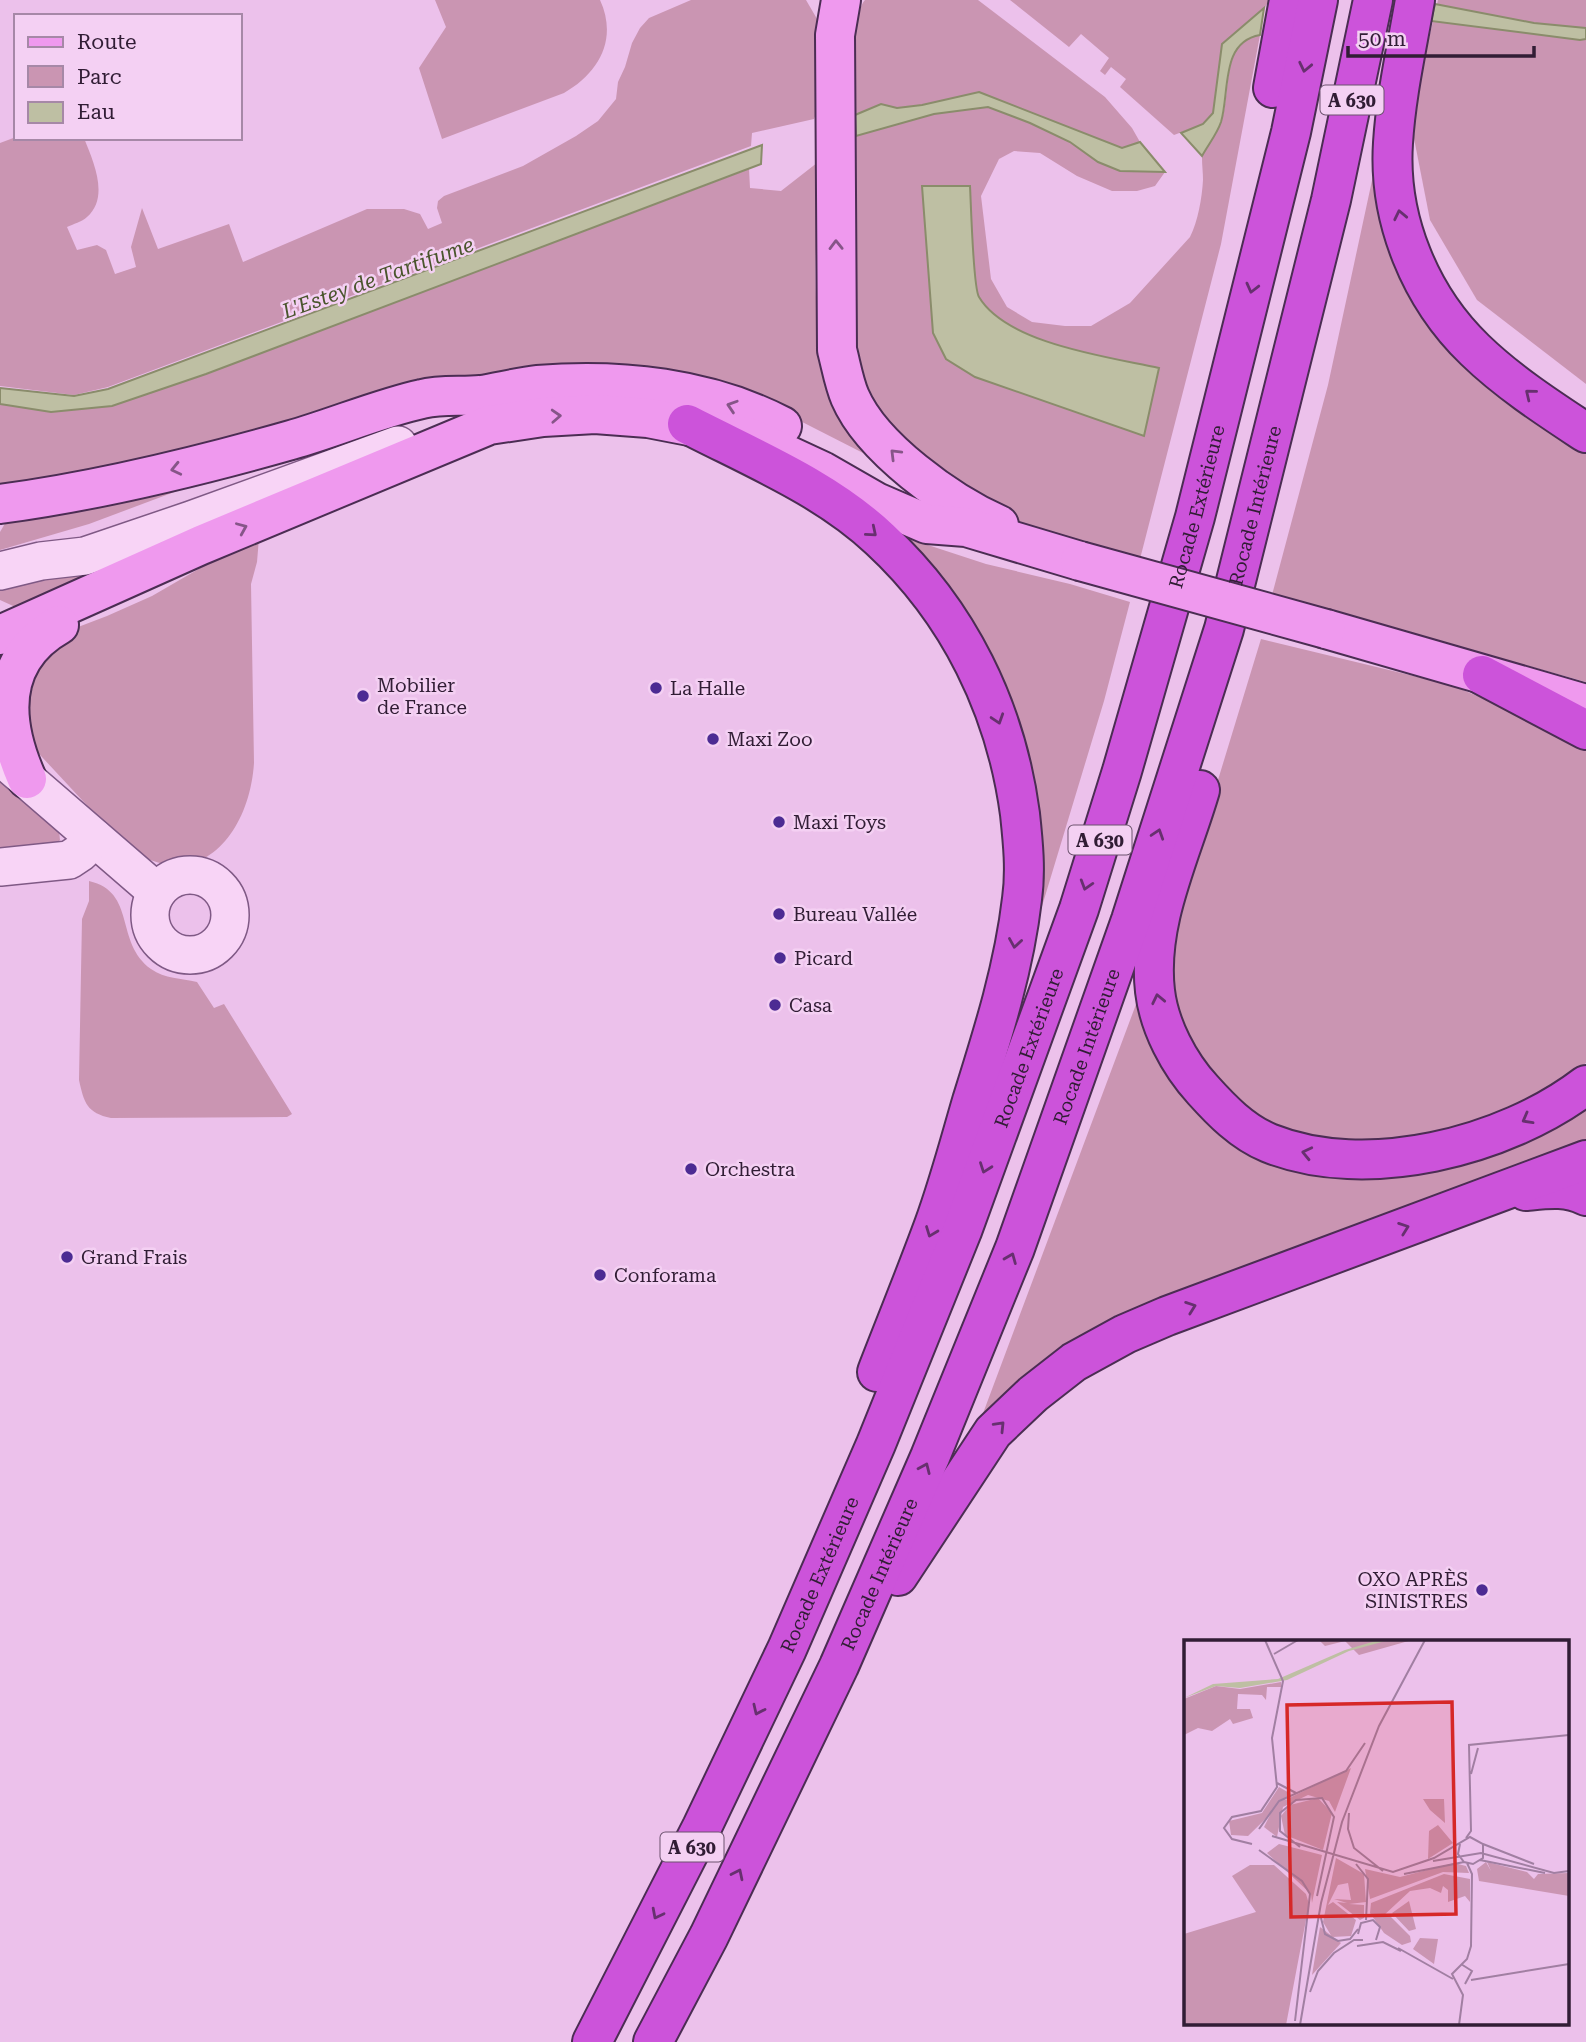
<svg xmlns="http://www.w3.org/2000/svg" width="1586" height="2042" font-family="'Roboto Serif',serif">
<rect width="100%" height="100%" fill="#ecc1eb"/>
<!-- green -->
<g fill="#ca95b2" fill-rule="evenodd">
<path d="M435,0H600C618,39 599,73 564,93L442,139L419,68L446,27Z"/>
<path d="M691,0H806L820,24L821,100L814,119L752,133L751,146L108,387L74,395L0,386V143L16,137L84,138C93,161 110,197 87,217C82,222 73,224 67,227L77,250L97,245L106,250L115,274L136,267L131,247L142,208L158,249L229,224L243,262L367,209H404L420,214L428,229L442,223L437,208L438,201L444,196L523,166L576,136L598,121L616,99L618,82L625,67L632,43L640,28L649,18Z"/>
<path d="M865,0H978L1105,97L1132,128L1140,142L1123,148L979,92L922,105L897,108L881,104L855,115C856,90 850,17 865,0Z"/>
<path d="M1010,0H1270L1264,8L1222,44L1213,113L1203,124L1174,135L1120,87L1126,79L1111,67L1105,75L1100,71L1109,58L1081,34L1069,47Z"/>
<path d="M1438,0H1586V384L1477,300L1430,220L1410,118Z"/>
<path d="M1260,35L1221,244L1140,559L1053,537L1007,517L897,437L874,403L858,361L854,304L856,136L934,114L988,107L1030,123L1070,142L1098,162L1120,171L1165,172L1155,186L1137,191H1112L1077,176L1040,153L1014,151L999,159L981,196L991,279L1007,307L1032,322L1065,326H1091L1130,303L1190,237C1198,221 1202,198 1203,180C1203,173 1202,165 1202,158C1203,147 1215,136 1220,125C1233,96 1218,43 1260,35ZM969,186C971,203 973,288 979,297C1007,344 1108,357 1158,368L1144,436L975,377L946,359Z"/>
<path d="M1382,134L1385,223L1586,452V682L1272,595L1328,385Z"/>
<path d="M822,159C814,260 802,367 865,454L759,400L644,372L0,487V404L112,406L206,374L749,169L750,188L781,191Z"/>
<path d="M217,476L89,524L0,550V532L10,515Z"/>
<path d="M882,530L986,564L1070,584L1130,602L1104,701L1017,989L1019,764Z"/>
<path d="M259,538L257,562L251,584L254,763C249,838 194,900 122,843L28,742L23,668L65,632L107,616L152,596L209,563Z"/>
<path d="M124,562L22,610L0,600V588L74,575Z"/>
<path d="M1261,639L1451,685L1520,714L1586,750V1063C1536,1109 1445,1141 1378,1145C1344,1147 1294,1138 1264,1125C1252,1120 1241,1106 1232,1097C1193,1063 1165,1010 1168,958C1169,942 1175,926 1178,911Z"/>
<path d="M0,774L59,831L60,840L54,845L0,852Z"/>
<path d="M89,881C137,892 114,942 151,969C165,979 181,978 197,982L214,1008L224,1004L292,1114L287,1117L111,1118C87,1113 84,1103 79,1080L82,919L89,901Z"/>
<path d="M1138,999L1252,1156L1319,1175H1400L1586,1104V1151L1224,1281L979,1424Z"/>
</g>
<!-- water -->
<g fill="#bebfa3" stroke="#8a8c6b" stroke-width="2">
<path d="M1435,4L1534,23L1586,28V39L1580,40L1431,21Z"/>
<path d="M1264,8L1260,35C1220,42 1230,92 1221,122C1217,134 1208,145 1202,156L1181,133L1203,124L1213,113L1222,44Z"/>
<path d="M979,92L1122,148L1140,142L1165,172L1120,171L1098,162L1070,142L1030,123L988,107L934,114L856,136L855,115L881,104L897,108L922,105Z"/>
<path d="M762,145L761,164L206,374L112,406L51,412L0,404V388L74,396L108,389Z"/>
<path d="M922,186H970C971,203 973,288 979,297C1007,344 1109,357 1159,368L1144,436L975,377L946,359L933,333Z"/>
</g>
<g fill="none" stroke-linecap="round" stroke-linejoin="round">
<defs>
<g id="minor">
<path d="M0,571L41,561L85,556L191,520L398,445"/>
<path d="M3,759L157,892"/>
<path d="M0,867L69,860L81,852L94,838"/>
<circle cx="190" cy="915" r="40"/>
</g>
<g id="major">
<path d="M841,0L835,35L837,350C841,365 844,383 850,397C872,448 949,503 999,525"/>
<path d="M0,504C98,491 196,467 291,440C334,428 380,408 422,399C441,394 462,397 481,395C500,392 519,387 538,385C620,378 709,388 782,426"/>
<path d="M1326,629L1586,704"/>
<path d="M0,635L201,545L489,425L543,417L595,414L648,418L751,438L822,471L876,502L927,524L966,527L1080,561"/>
<path d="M27,779C0,718 0,658 59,625"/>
</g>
<g id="highway">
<path d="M1415,0C1407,47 1396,95 1393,143C1388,219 1420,297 1475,350C1508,382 1548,408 1586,433"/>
<path d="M1273,88L1289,0"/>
<path d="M687,424C753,458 826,488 880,539C959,612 1006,709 1020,814C1023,842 1026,871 1022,899C1014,968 993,1034 972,1101C960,1142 949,1184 934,1225C916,1274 896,1323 877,1372"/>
<path d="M1482,675L1586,730"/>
<path d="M1200,790C1181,855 1147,922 1155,991C1159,1026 1179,1064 1203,1090C1221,1110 1242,1132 1269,1143C1366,1182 1505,1147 1586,1085"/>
<path d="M1526,1191C1547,1189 1567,1186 1586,1196"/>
<path d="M898,1576L993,1432L1033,1394L1074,1362L1125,1334L1167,1316L1586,1160"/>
<path id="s1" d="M592,2042L702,1827L787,1649L876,1444L962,1231L1079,909L1122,771L1195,517L1291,132L1318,0"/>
<path id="s2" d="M653,2042L709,1936L839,1666L930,1457L1015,1248L1131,920L1224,629L1331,200L1373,0"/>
</g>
</defs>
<!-- minor casing -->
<use href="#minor" stroke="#7f5985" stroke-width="40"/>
<!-- major casing -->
<use href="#major" stroke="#4b2d53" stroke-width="42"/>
<!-- highway casing -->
<use href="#highway" stroke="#4b2d53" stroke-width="42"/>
<!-- minor -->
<use href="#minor" stroke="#f8d4f6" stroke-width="37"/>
<!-- major -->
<use href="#major" stroke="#ef99ee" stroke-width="38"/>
<!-- highway -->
<use href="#highway" stroke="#cc53da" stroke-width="38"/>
<defs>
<path id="major-bridge" d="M1080,561L1326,629"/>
</defs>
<!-- major-bridge casing -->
<use href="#major-bridge" stroke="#4b2d53" stroke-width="42" stroke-linecap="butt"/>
<!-- major-bridge -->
<use href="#major-bridge" stroke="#ef99ee" stroke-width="38"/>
</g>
<!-- one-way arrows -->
<defs><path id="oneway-chevron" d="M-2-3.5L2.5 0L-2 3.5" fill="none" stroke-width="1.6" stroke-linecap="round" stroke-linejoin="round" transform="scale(1.75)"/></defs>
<g stroke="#67306f">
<use href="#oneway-chevron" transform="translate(1305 67) rotate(102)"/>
<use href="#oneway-chevron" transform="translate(1400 215) rotate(-102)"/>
<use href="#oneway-chevron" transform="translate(1252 288) rotate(104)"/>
<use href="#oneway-chevron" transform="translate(1530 394) rotate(-141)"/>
<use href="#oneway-chevron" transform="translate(872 532) rotate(40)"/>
<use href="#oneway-chevron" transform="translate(998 719) rotate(72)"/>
<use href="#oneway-chevron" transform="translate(1158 834) rotate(-72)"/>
<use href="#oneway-chevron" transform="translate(1086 885) rotate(107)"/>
<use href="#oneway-chevron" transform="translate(1015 943) rotate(99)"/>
<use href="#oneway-chevron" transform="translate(1158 999) rotate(-102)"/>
<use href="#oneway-chevron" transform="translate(1527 1119) rotate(151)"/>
<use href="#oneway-chevron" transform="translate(1307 1153) rotate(-167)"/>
<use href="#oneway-chevron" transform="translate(985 1168) rotate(110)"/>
<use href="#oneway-chevron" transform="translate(1404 1228) rotate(-20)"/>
<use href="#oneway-chevron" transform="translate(931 1232) rotate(111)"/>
<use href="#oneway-chevron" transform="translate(1011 1258) rotate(-68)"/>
<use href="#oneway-chevron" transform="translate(1191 1307) rotate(-20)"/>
<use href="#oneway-chevron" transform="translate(1000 1426) rotate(-46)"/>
<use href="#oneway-chevron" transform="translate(925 1468) rotate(-66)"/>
<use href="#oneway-chevron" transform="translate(758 1710) rotate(115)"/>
<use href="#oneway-chevron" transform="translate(738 1874) rotate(-64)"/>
<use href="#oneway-chevron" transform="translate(657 1914) rotate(117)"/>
</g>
<g stroke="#865588">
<use href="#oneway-chevron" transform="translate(836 245) rotate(-91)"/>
<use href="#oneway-chevron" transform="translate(732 406) rotate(-162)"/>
<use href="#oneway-chevron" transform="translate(556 416) rotate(-3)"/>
<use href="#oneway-chevron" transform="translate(895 454) rotate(-135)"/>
<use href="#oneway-chevron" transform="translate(176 469) rotate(167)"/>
<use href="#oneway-chevron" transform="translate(242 528) rotate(-23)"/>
</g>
<!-- markers -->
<g fill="#4c2b93" stroke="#f4d0f3" stroke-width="2.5">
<circle cx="656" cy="688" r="7"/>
<circle cx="363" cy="696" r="7"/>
<circle cx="713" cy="739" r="7"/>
<circle cx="779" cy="822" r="7"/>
<circle cx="779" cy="914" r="7"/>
<circle cx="780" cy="958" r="7"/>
<circle cx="775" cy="1005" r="7"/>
<circle cx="691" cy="1169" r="7"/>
<circle cx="67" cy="1257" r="7"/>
<circle cx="600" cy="1275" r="7"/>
<circle cx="1482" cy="1590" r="7"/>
</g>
<g text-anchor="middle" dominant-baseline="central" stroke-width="5" stroke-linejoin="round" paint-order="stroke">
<!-- shield labels -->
<g fill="#f4d0f3" stroke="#6c536e" stroke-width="2">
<rect x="1320.5" y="85.5" width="63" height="29" rx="5"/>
<rect x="1068.5" y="825.5" width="63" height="29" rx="5"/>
<rect x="660.5" y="1832.5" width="63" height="29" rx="5"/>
</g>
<g font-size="18" font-weight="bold" fill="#311d35">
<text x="1352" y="100">A 630</text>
<text x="1100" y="840">A 630</text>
<text x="692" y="1847">A 630</text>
</g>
<!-- street labels -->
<g font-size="19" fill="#311d35" stroke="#f4d0f3">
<text stroke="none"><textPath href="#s1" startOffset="1654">Rocade Extérieure</textPath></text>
<text stroke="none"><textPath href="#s2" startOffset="1654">Rocade Intérieure</textPath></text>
<text stroke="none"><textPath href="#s1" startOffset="1087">Rocade Extérieure</textPath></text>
<text stroke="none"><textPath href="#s2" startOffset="1087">Rocade Intérieure</textPath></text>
<text stroke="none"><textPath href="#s1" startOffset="520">Rocade Extérieure</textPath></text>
<text stroke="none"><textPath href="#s2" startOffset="520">Rocade Intérieure</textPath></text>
</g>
<!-- poi labels -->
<g font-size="19" fill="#311d35" stroke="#f4d0f3" text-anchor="start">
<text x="377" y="685">Mobilier<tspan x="377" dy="22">de France</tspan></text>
<text x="670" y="688">La Halle</text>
<text x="727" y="739">Maxi Zoo</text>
<text x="793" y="822">Maxi Toys</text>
<text x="793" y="914">Bureau Vallée</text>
<text x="794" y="958">Picard</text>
<text x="789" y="1005">Casa</text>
<text x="705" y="1169">Orchestra</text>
<text x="81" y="1257">Grand Frais</text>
<text x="614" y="1275">Conforama</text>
<text x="1468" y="1579" text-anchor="end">OXO APRÈS<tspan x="1468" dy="22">SINISTRES</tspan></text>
</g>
<!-- water labels -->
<g font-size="21" font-style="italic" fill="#4a552d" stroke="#f4d0f3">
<text transform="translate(378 278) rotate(-20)">L'Estey de Tartifume</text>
</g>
</g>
<!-- overview -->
<g transform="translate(1184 1640)">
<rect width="385" height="385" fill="#ecc1eb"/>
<path d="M135,0H228L175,15L161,1L141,6ZM97,42V47H83L82,60L78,55L54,54L53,69H66L69,78L49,84L46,79L28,91L14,88L0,95V59L32,46L56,49ZM167,128L151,172L145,161L124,155L99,167L93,197L80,187L91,165ZM95,147L107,154L64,196L47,195L45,181L78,173ZM134,158L148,173L139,210L101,195L97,176L106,165ZM239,159H260L261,183L246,170ZM254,185L269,203L244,219L245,191ZM95,204L138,215L128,263L127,254L83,213ZM152,218L180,234L182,262L165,264L180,265V278L176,280L153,262L163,263L150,259L167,260L164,243L154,245L144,265L149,262L172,280L167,296L148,297L139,282ZM302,222L307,231L303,222L343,232L350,239L354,234L385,233V256L295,241L293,229ZM270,223L282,226L285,233L259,232L186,259L181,229L216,237ZM66,225H90L122,254L125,264L102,385H0V294L72,272L48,236ZM260,234L286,239V262L281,256L264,262V250L259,246L257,253L246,248L226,251L198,277H207L226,296L227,302L218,305L200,293L186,273L187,263ZM225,261L232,289L225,291L208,273ZM136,287L157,303L128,335ZM236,298L254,299L250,324L229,309Z" fill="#ca95b2"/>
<path d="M195,0H205L165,11L103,40L56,48L32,46L0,58L29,44L94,39L161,10Z" fill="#bebfa3"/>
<path fill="none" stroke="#a17fa2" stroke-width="2" d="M90,14L114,0M287,134L294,108M93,143L112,153M165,173L164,189L170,208L199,231M75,189L95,161L162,131L181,103M88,196L209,232L250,218L286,197L299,204V218L289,224L280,222L274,214L276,204M282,198L287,191L285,105L385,95M68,204L48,199L40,188L48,177L77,171L93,147L88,98L99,41L81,0M299,204L350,224M116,207L96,191V173L112,160L138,158L150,177L133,256M75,210L118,241L126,254L111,381M296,220L361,233M249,221L297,213L370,233L385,231M172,224L184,239L182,280M220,234L280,222M137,278L141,294L154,301L166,299L174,289M174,294L177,283L189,280L196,287L192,300M173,306L199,302L217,311M214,308L269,339M277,324L288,331L281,344M287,340L385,324M126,352L134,331L150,313L170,300H179M116,385L137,263L158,182L195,86L241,0M275,385L279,355L268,334L283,319L287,306L288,234L283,223"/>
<path fill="#d62828" fill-opacity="0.15" stroke="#d62828" stroke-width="3.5" d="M268,62L272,274L107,277L103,65Z"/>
<rect width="385" height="385" fill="none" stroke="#311d35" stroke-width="3.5"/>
</g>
<!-- legend -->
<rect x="14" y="14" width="228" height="126" fill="#f4d0f3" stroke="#a688a7" stroke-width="2"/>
<rect x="28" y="37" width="35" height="10" fill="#ef99ee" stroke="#a688a7" stroke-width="2"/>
<text x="77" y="49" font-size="21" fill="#311d35">Route</text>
<rect x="28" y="66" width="35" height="21" fill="#ca95b2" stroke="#a688a7" stroke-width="2"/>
<text x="77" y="84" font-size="21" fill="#311d35">Parc</text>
<rect x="28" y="102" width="35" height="21" fill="#bebfa3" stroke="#a688a7" stroke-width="2"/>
<text x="77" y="119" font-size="21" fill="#311d35">Eau</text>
<!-- scale -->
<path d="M1348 46v10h186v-10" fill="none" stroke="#311d35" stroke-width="3.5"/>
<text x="1358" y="46" font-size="21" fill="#311d35" stroke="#f4d0f3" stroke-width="5" paint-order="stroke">50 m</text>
</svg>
